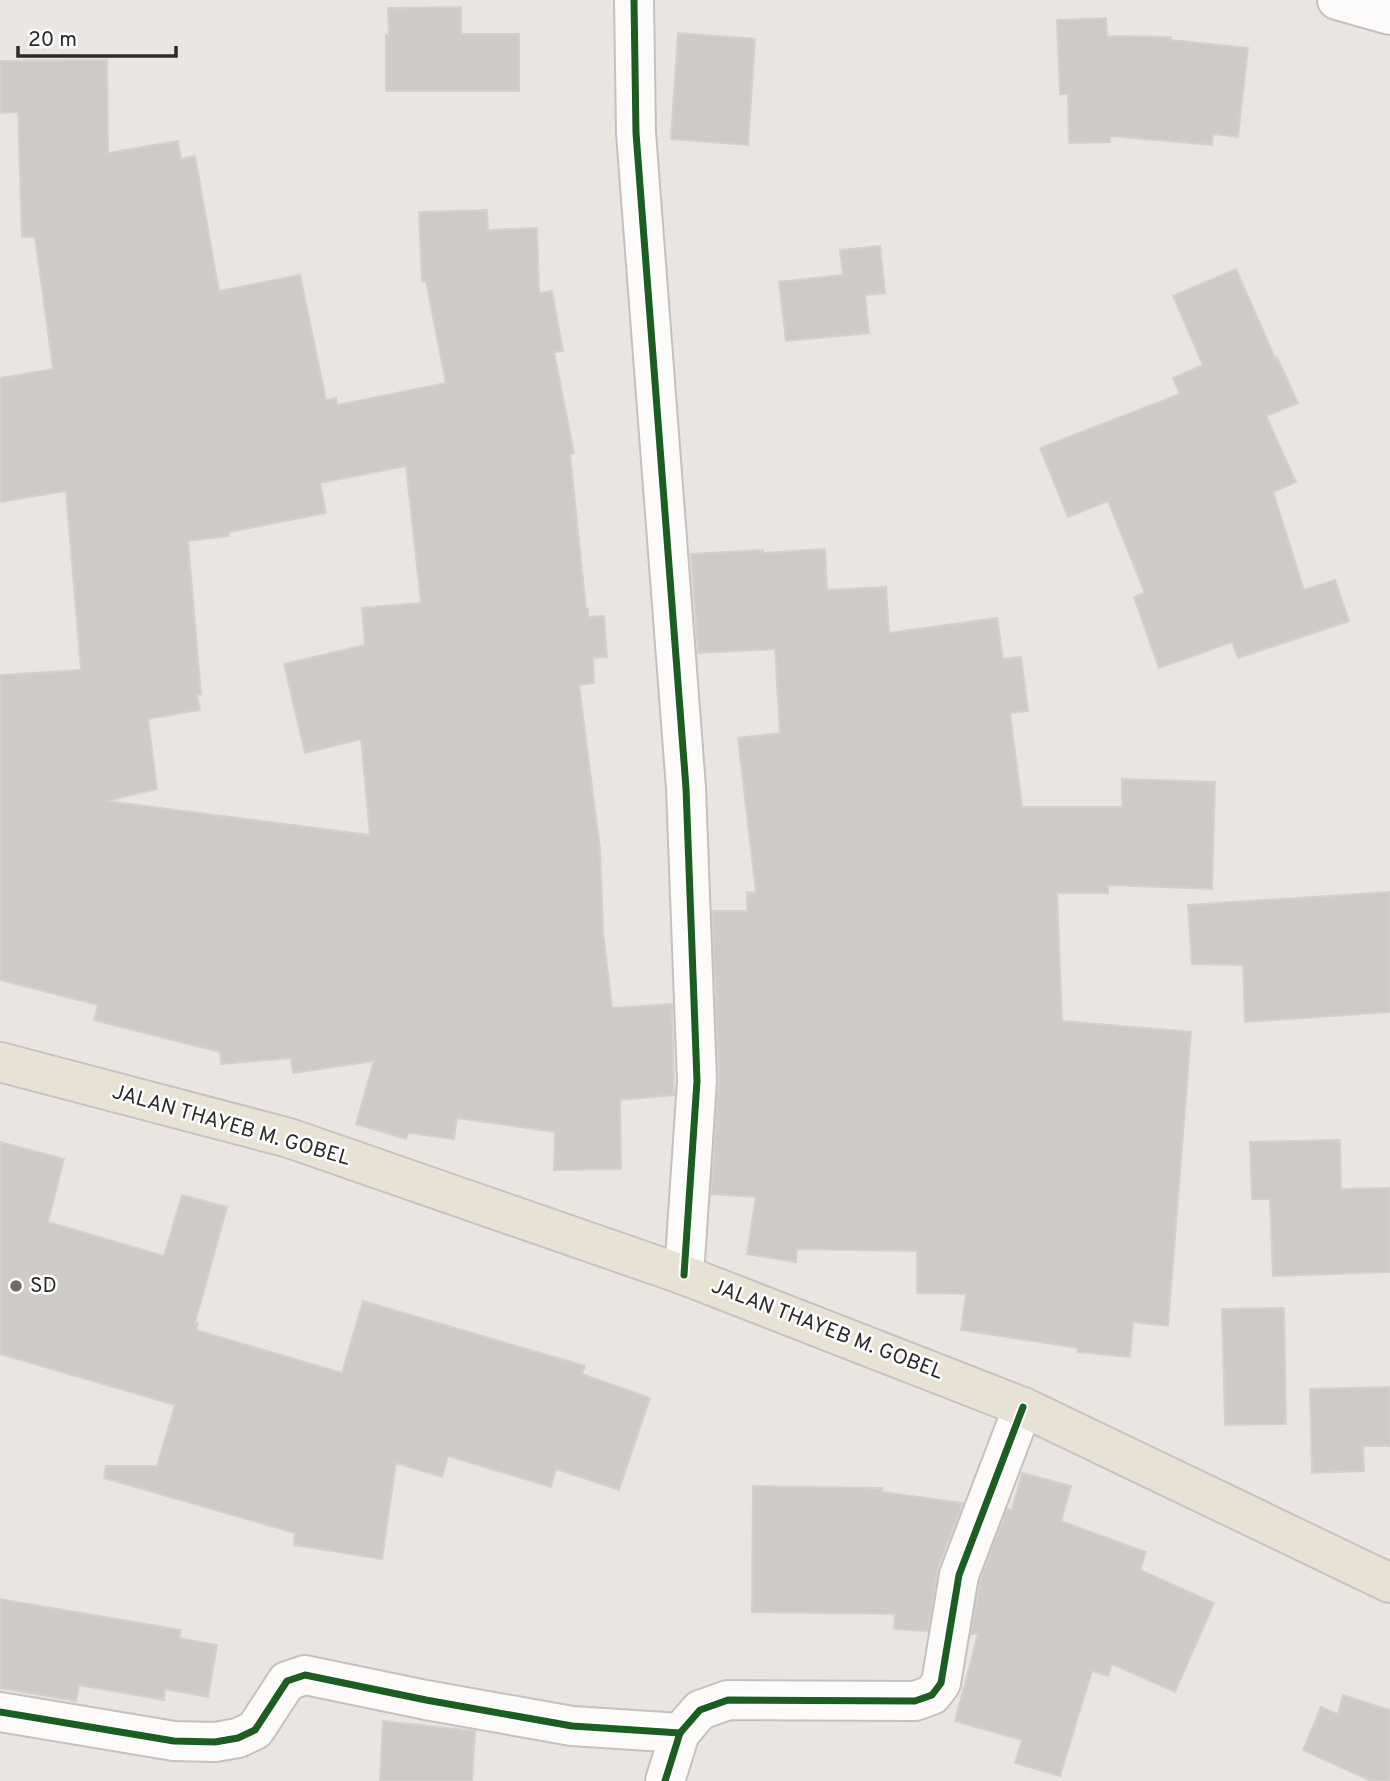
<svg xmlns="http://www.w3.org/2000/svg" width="1390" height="1781" font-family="Overpass,sans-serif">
<rect width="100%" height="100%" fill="#eae5e0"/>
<!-- building -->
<g fill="#cecbc7" stroke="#d4d1cc" stroke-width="2" fill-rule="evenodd">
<path d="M461,7V34H519V91H386V35H389L388,8Z"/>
<path d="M1106,18L1107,36L1171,37V40L1248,48L1238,137L1213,134L1212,145L1110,136V142L1069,143L1068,94H1060L1057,20Z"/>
<path d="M678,33L755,39L748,145L671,139Z"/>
<path d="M107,60L108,153L178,141L181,159L195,156L219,291L300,275L326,400L336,398L337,405L446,383L426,281H422L419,212L487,210L488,230L537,228L539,293L552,291L563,351L554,352L574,453L570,454L586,609H588V617L604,616L607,657L593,658L594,683L579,685L600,849L603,931L612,1008L672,1004L674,1095L620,1100L621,1169L554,1170L555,1132L457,1118L454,1139L408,1133L406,1139L356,1124L374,1061L293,1073L291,1058L221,1064L220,1052L94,1020L98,1005L0,980V675L81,670L66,491L0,502V378L53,369L35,237H22L18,112L0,113V61ZM406,466L421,603L362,608L365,645L284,664L305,753L361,739L370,835L106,801L157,789L148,719L200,710L197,695L201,694L188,541L229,536V532L326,513L320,483Z"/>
<path d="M880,246L885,293L865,295L869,333L786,341L779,282L843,275L840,250Z"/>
<path d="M1236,269L1275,358L1277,357L1298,403L1266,416L1296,482L1273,492L1304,590L1335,580L1349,621L1238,658L1232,642L1159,668L1134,597L1145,593L1108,501L1068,517L1040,448L1180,394L1173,378L1203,365L1173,296Z"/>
<path d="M825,549L827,590L886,587L889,633L997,618L1003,659L1021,657L1028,711L1010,713L1022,807H1122V779L1215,782L1212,889L1108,885V893H1057L1062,1021L1191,1032L1168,1326L1133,1322L1130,1357L1078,1352V1348L961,1330L966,1294L917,1293V1251L797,1249L796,1262L747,1254L756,1197L711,1194L719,1080L712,911H747V892L756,893L738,738L780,733L775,649L698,653L691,554L763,550V553Z"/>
<path d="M1390,892V1012L1245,1022L1243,965L1192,964L1188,905Z"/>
<path d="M1340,1140L1341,1189L1390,1188V1272L1273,1276L1270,1199H1252L1250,1142Z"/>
<path d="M0,1142L64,1159L48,1222L164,1256L182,1195L227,1207L195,1323H198L196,1330L342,1373L363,1301L585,1366L582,1374L650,1398L619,1490L556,1469L551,1487L448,1456L442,1477L396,1463L382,1559L294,1545L295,1533L104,1478L106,1466H157L175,1405L0,1354Z"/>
<path d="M1284,1308L1286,1424L1225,1425L1222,1309Z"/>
<path d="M1390,1387V1446H1363L1364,1471L1312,1473L1310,1389Z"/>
<path d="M1022,1473L1071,1486L1061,1521L1146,1552L1140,1570L1214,1603L1175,1692L1112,1664L1108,1676L1092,1671L1060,1776L1015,1763L1022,1740L955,1721L978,1634H971L980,1581L1007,1509L1012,1510Z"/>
<path d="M753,1486L882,1488V1492L963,1503L938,1567L928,1631L894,1629L895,1614L752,1612Z"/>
<path d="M0,1599L181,1630L179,1638L217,1645L208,1697L165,1689L164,1700L79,1685L76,1701L0,1688Z"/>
<path d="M1343,1695L1390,1710V1781H1371L1303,1750L1321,1707L1338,1714Z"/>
<path d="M383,1721L475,1731L472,1781H380Z"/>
</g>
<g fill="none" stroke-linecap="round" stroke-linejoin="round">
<defs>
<g id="street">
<path d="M634,0L636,133L686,788L697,1081L684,1275"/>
<path d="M0,1712L174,1741L215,1742L238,1738L255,1730L287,1681L305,1675L426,1700L572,1726L680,1733L665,1781"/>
<path d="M680,1733L700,1710L728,1700L915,1701L932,1695L941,1683L959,1575L1023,1407"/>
</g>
<path id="secondary" d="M1337,0L1390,15"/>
<path id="primary" d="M0,1062L289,1138L684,1275L1023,1407L1390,1583"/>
</defs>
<!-- street casing -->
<use href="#street" stroke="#c3c1c1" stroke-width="42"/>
<!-- secondary casing -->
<use href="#secondary" stroke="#c3c1c1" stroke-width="42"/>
<!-- primary casing -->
<use href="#primary" stroke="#c5c3c1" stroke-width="42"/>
<!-- street -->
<use href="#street" stroke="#fcfbfa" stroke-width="38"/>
<!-- secondary -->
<use href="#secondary" stroke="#fcfbfa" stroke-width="38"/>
<!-- primary -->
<use href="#primary" stroke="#e7e2d4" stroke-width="38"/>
<defs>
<g id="cycleway">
<path d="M634,0L636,133L686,788L697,1081L684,1275"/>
<path d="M0,1712L174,1741L215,1742L238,1738L255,1730L287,1681L305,1675L426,1700L572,1726L680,1733L665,1781"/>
<path d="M680,1733L700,1710L728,1700L915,1701L932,1695L941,1683L959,1575L1023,1407"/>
</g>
</defs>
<!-- cycleway casing -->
<use href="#cycleway" stroke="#fff" stroke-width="11"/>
<!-- cycleway -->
<use href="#cycleway" stroke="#1b5e20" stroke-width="7"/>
</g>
<!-- markers -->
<circle fill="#6e6c6a" stroke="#fff" stroke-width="2.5" cx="16" cy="1286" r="7"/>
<g text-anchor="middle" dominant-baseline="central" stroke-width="5" stroke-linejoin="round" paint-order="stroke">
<!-- street labels -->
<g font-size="21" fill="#2b2b2b" stroke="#fff">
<text transform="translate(231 1126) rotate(16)">JALAN THAYEB M. GOBEL</text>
<text transform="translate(827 1330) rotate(21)">JALAN THAYEB M. GOBEL</text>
</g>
<!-- poi labels -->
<g font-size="21" fill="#2b2b2b" stroke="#fff" text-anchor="start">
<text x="30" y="1286">SD</text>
</g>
</g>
<!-- scale -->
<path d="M18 46v10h158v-10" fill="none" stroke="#2b2b2b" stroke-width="3.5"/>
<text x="28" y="46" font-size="21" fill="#2b2b2b" stroke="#ffffff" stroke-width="5" paint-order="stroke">20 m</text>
</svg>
